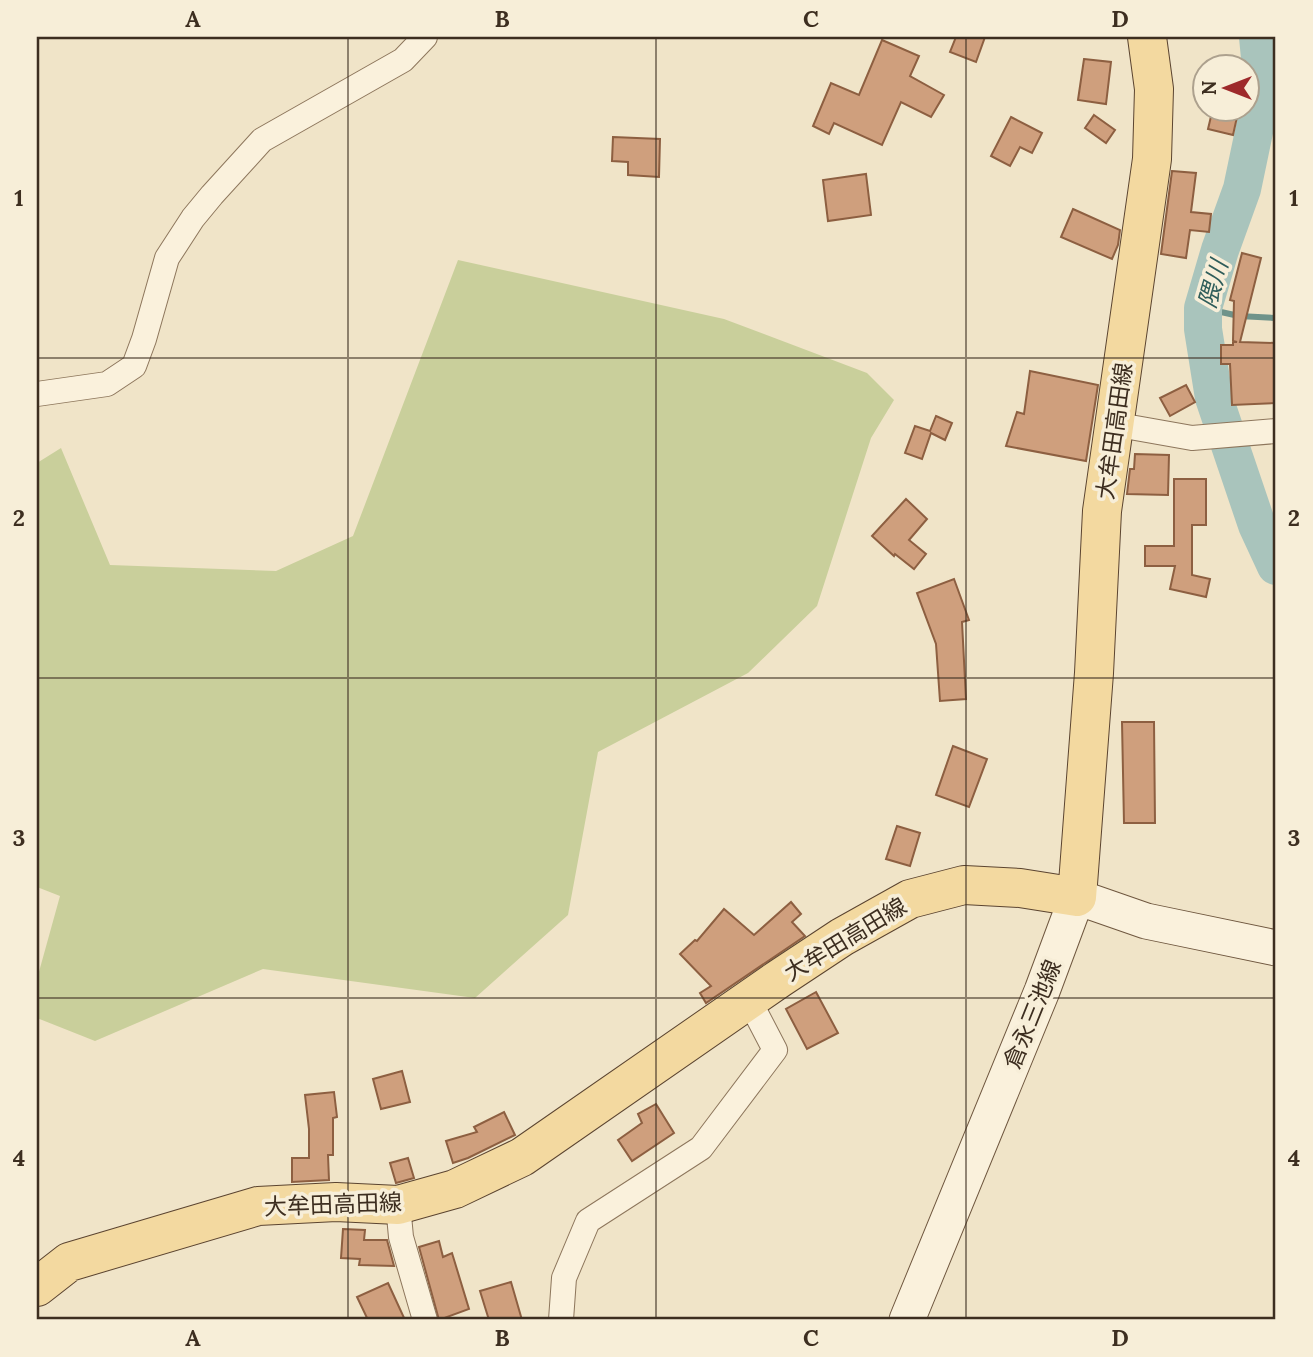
<svg xmlns="http://www.w3.org/2000/svg" width="1313" height="1357" font-family="Lora,'Noto Sans JP',serif">
<rect width="100%" height="100%" fill="#f0e4c8"/>
<!-- green -->
<path fill="#c9cf9b" d="M458,260L724,319L867,373L894,400L871,438L817,606L748,673L598,752L568,915L475,998L263,969L95,1041L37,1018V979L60,896L37,887V463L61,448L110,565L276,571L353,536Z"/>
<g fill="none" stroke-linecap="round" stroke-linejoin="round">
<!-- stream -->
<path stroke="#6f938a" stroke-width="6" d="M1203,308L1239,316L1276,318"/>
<!-- river -->
<path stroke="#a9c4bc" stroke-width="38" d="M1258,37L1263,89L1242,189L1220,250L1203,308V329L1214,398L1257,525L1276,566"/>
</g>
<!-- building -->
<g fill="#cf9f7d" stroke="#8d5f41" stroke-width="2">
<path d="M956,37H985L976,62L950,52Z"/>
<path d="M882,40L919,56L910,76L944,95L931,117L901,102L882,145L834,123L829,134L813,126L831,83L859,95Z"/>
<path d="M1084,59L1111,62L1106,104L1078,100Z"/>
<path d="M1213,108H1239L1233,135L1208,129Z"/>
<path d="M1094,115L1115,130L1106,143L1085,128Z"/>
<path d="M1011,117L1042,133L1032,153L1020,147L1010,166L991,156Z"/>
<path d="M613,137L660,139L659,177L628,175V162L612,161Z"/>
<path d="M1172,171L1196,173L1191,212L1211,214L1209,232L1190,230L1186,258L1161,254Z"/>
<path d="M866,174L871,215L828,221L823,180Z"/>
<path d="M1073,209L1120,230L1118,245L1112,259L1061,237Z"/>
<path d="M1242,253L1261,258L1240,342L1276,343V403L1232,405L1230,364H1221V345H1233V342H1237L1233,341L1234,301L1230,300Z"/>
<path d="M1030,371L1098,385L1086,461L1006,446L1017,412L1024,414Z"/>
<path d="M1186,385L1195,402L1170,416L1160,398Z"/>
<path d="M936,416L952,423L945,440L931,433L922,459L905,453L915,426L930,431Z"/>
<path d="M1135,454L1169,455L1168,495L1127,494L1130,469H1134Z"/>
<path d="M1174,479H1206V525H1192V575L1210,579L1206,597L1170,589L1175,566H1145V546H1174Z"/>
<path d="M906,499L927,519L909,540L926,554L914,569L895,554L894,556L872,536Z"/>
<path d="M954,579L969,620L962,622L966,699L940,701L936,644L917,593Z"/>
<path d="M1122,722H1154L1155,823H1124Z"/>
<path d="M953,746L987,759L969,807L936,795Z"/>
<path d="M897,826L920,833L910,866L886,859Z"/>
<path d="M791,902L801,914L792,922L805,936L706,1003L700,993L711,986L680,954L695,940L697,941L724,909L754,935Z"/>
<path d="M816,992L838,1033L807,1049L786,1009Z"/>
<path d="M402,1071L410,1102L381,1109L373,1079Z"/>
<path d="M334,1092L337,1117L333,1118V1155H328L329,1180L292,1182V1158H309V1129L305,1095Z"/>
<path d="M656,1104L674,1133L632,1161L618,1140L642,1123L638,1114Z"/>
<path d="M504,1112L515,1135L468,1158L453,1163L446,1141L477,1132L474,1127Z"/>
<path d="M408,1158L414,1178L396,1183L390,1163Z"/>
<path d="M343,1229L365,1230L364,1240H387L394,1266L359,1265L360,1259L341,1258Z"/>
<path d="M439,1241L443,1257L452,1253L469,1309L439,1320L419,1247Z"/>
<path d="M511,1282L522,1320H489L480,1291Z"/>
<path d="M388,1283L405,1320H368L357,1297Z"/>
</g>
<g fill="none" stroke-linecap="round" stroke-linejoin="round">
<defs>
<g id="minor">
<path d="M37,394L107,384L134,366L144,339L167,258L193,218L212,195L262,140L403,60L425,37"/>
<path d="M1113,424L1192,438L1276,431"/>
<path d="M398,1205L401,1237L425,1320"/>
<path d="M561,1320L564,1278L588,1221L701,1148L775,1050L749,1000"/>
</g>
<path id="secondary" d="M907,1320L1042,991L1077,897L1146,921L1276,948"/>
<path id="primary" d="M37,1287L69,1262L258,1206L336,1202L398,1205L455,1189L522,1157L780,978L842,937L910,899L964,885L1020,888L1077,897L1094,673L1102,511L1152,159L1154,89L1147,37"/>
</defs>
<!-- minor casing -->
<use href="#minor" stroke="#8d765c" stroke-width="26"/>
<!-- secondary casing -->
<use href="#secondary" stroke="#6f573f" stroke-width="37"/>
<!-- primary casing -->
<use href="#primary" stroke="#5b4430" stroke-width="40"/>
<!-- minor -->
<use href="#minor" stroke="#faf1dc" stroke-width="24"/>
<!-- secondary -->
<use href="#secondary" stroke="#faf1dc" stroke-width="35"/>
<!-- primary -->
<use href="#primary" stroke="#f3d9a0" stroke-width="38"/>
</g>
<!-- grid -->
<path fill="none" stroke="#3d2e20" stroke-width="2" stroke-opacity="0.55" d="M348,37V1320M656,37V1320M966,37V1320M37,358H1276M37,678H1276M37,998H1276"/>
<g text-anchor="middle" dominant-baseline="central" stroke-width="7" stroke-linejoin="round" paint-order="stroke">
<!-- street labels -->
<g font-size="23" fill="#3d2e20" stroke="#f7eed8">
<text transform="translate(1114 431) rotate(-82)">大牟田高田線</text>
<text transform="translate(845 939) rotate(-31)">大牟田高田線</text>
<text transform="translate(1032 1014) rotate(-68)">倉永三池線</text>
<text transform="translate(333 1204) rotate(-2)">大牟田高田線</text>
</g>
<!-- water labels -->
<g font-size="24" font-style="italic" fill="#2f5d5a" stroke="#f7eed8">
<text transform="translate(1213 284) rotate(-74)">隈川</text>
</g>
</g>
<!-- border -->
<rect width="1313" height="1357" fill="none" stroke="#f7eed8" stroke-width="77"/>
<!-- north arrow -->
<g transform="translate(1226 88) rotate(270)"><circle r="33" fill="#f7eed8" stroke="#ada18e" stroke-width="2"/>
<path d="M0-5L12 26L0 18L-12 26Z" fill="#9e2a2b"/>
<text y="-10" font-size="19" font-weight="bold" text-anchor="middle" fill="#3d2e20">N</text>
</g>
<rect x="38" y="38" width="1236" height="1280" fill="none" stroke="#3d2e20" stroke-width="2.5"/>
<g font-size="23" text-anchor="middle" font-weight="bold" fill="#3d2e20">
<text x="193" y="27">A</text>
<text x="502" y="27">B</text>
<text x="811" y="27">C</text>
<text x="1120" y="27">D</text>
<text x="19" y="206">1</text>
<text x="1294" y="206">1</text>
<text x="19" y="526">2</text>
<text x="1294" y="526">2</text>
<text x="19" y="846">3</text>
<text x="1294" y="846">3</text>
<text x="19" y="1166">4</text>
<text x="1294" y="1166">4</text>
<text x="193" y="1346">A</text>
<text x="502" y="1346">B</text>
<text x="811" y="1346">C</text>
<text x="1120" y="1346">D</text>
</g>
</svg>
